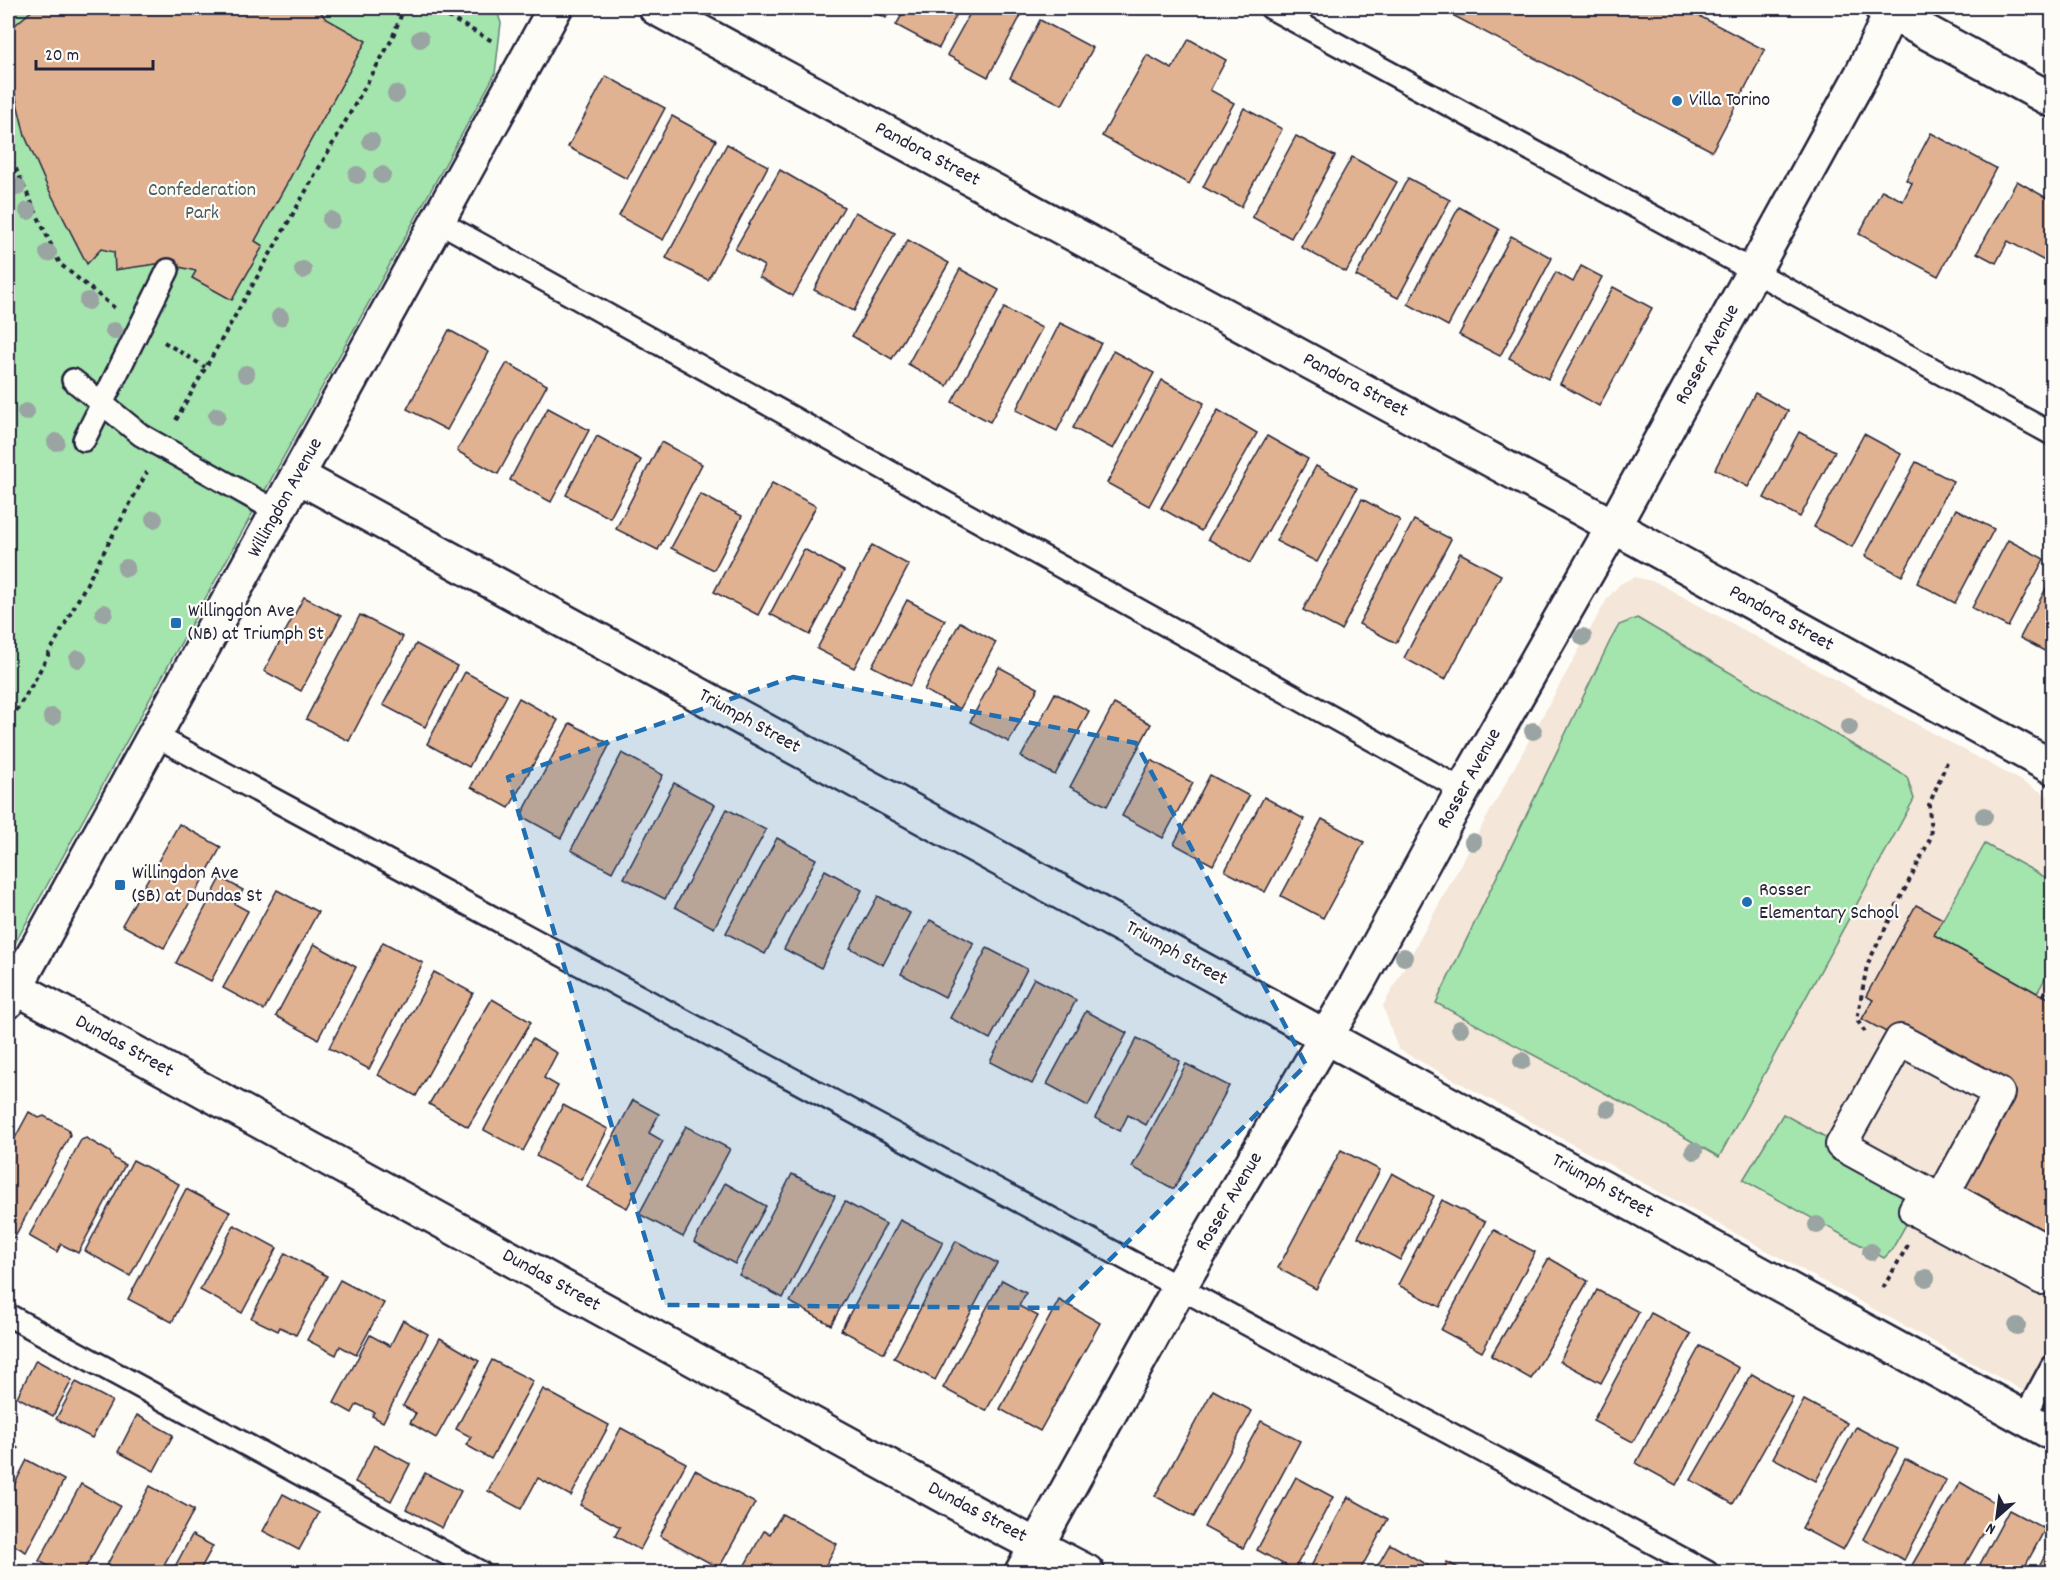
<svg xmlns="http://www.w3.org/2000/svg" width="2060" height="1580" font-family="Dekko,sans-serif">
<rect width="100%" height="100%" fill="#fdfcf7"/>
<filter id="ink" filterUnits="userSpaceOnUse"><feTurbulence type="fractalNoise" baseFrequency=".0167" numOctaves="2"/><feDisplacementMap in="SourceGraphic" scale="12" xChannelSelector="R" yChannelSelector="G"/><feConvolveMatrix kernelMatrix="1 2 1 2 8 2 1 2 1" color-interpolation-filters="sRGB"/></filter>
<g filter="url(#ink)">
<!-- built -->
<path fill="#f4e6d8" d="M1634,577L1656,582L2052,798V1366L2035,1397L1398,1049L1383,1006L1607,599L1620,584Z"/>
<!-- green -->
<g fill="#a4e4ad" stroke="#638374" stroke-width="1.5">
<path d="M8,8H496L501,23L495,74L8,956Z"/>
<path d="M1637,618L1889,766L1907,777L1914,799L1719,1157L1646,1115L1436,1003L1610,641L1619,625Z"/>
<path d="M1985,844L2052,881V966L2037,993L1934,935Z"/>
<path d="M1783,1114L1925,1191L1891,1251L1884,1258L1743,1180Z"/>
</g>
<!-- building -->
<g fill="#e0b291" stroke="#22223b" stroke-width="1.5">
<path d="M35,8H318L325,18L366,41L255,241L263,246L232,300L192,278L196,271L163,263L115,270L114,252L101,249L87,264L47,186L25,136L8,65V31Z"/>
<path d="M866,8H891L886,18Z"/>
<path d="M906,8H960L939,48L896,25Z"/>
<path d="M973,8H1025L988,77L947,55Z"/>
<path d="M1439,8H1684L1765,50L1712,151Z"/>
<path d="M1040,20L1093,48L1062,105L1010,78Z"/>
<path d="M1189,39L1226,60L1210,90L1234,103L1189,184L1102,136L1147,55L1172,69Z"/>
<path d="M606,76L665,108L627,179L568,147Z"/>
<path d="M1244,108L1282,129L1241,207L1203,187Z"/>
<path d="M672,116L716,140L663,240L619,216Z"/>
<path d="M1931,133L1996,168L1938,276L1859,234L1882,190L1903,201L1912,183L1906,180Z"/>
<path d="M1296,136L1335,156L1291,238L1252,217Z"/>
<path d="M727,144L768,166L708,280L666,258Z"/>
<path d="M1352,157L1397,182L1346,272L1301,247Z"/>
<path d="M780,170L844,207L793,296L759,277L764,266L735,249Z"/>
<path d="M1408,178L1450,200L1398,298L1356,276Z"/>
<path d="M2017,181L2052,201V265L2008,241L1996,263L1977,253Z"/>
<path d="M1459,207L1499,229L1448,326L1408,304Z"/>
<path d="M855,212L895,233L854,311L814,290Z"/>
<path d="M1511,236L1552,258L1500,356L1459,335Z"/>
<path d="M908,240L949,263L892,359L852,336Z"/>
<path d="M1581,266L1602,277L1548,379L1509,358L1556,272L1573,282Z"/>
<path d="M960,269L999,290L947,386L908,364Z"/>
<path d="M1613,287L1652,308L1599,406L1560,384Z"/>
<path d="M1004,308L1042,328L990,422L952,402Z"/>
<path d="M1060,323L1101,343L1057,431L1016,410Z"/>
<path d="M449,330L489,352L447,430L407,409Z"/>
<path d="M1113,351L1154,373L1113,449L1073,428Z"/>
<path d="M507,363L547,385L498,474L457,451Z"/>
<path d="M1162,380L1204,403L1149,506L1107,483Z"/>
<path d="M1755,393L1788,411L1748,487L1715,469Z"/>
<path d="M548,408L589,430L551,502L510,480Z"/>
<path d="M1218,410L1257,433L1201,531L1161,508Z"/>
<path d="M1799,432L1835,451L1800,517L1764,498Z"/>
<path d="M1864,434L1901,454L1852,547L1814,527Z"/>
<path d="M597,436L641,460L610,518L566,495Z"/>
<path d="M1267,436L1308,459L1250,563L1208,539Z"/>
<path d="M661,442L702,464L658,550L616,529Z"/>
<path d="M1916,462L1953,481L1902,576L1865,556Z"/>
<path d="M1316,466L1357,488L1317,562L1276,541Z"/>
<path d="M772,483L816,506L758,615L714,592Z"/>
<path d="M700,494L742,516L714,570L671,548Z"/>
<path d="M1362,499L1400,520L1341,630L1303,610Z"/>
<path d="M1956,509L1994,529L1955,603L1917,583Z"/>
<path d="M1414,520L1451,539L1396,643L1359,624Z"/>
<path d="M2008,540L2044,559L2008,627L1972,608Z"/>
<path d="M872,545L909,565L854,668L817,649Z"/>
<path d="M804,549L844,571L810,635L770,614Z"/>
<path d="M1460,553L1501,575L1445,680L1404,658Z"/>
<path d="M2052,577V655L2020,638Z"/>
<path d="M304,597L341,616L301,691L264,671Z"/>
<path d="M907,600L945,620L910,686L872,666Z"/>
<path d="M360,615L403,637L349,741L306,719Z"/>
<path d="M960,622L996,642L960,709L924,690Z"/>
<path d="M416,644L457,666L425,727L383,705Z"/>
<path d="M999,667L1038,688L1009,742L970,722Z"/>
<path d="M465,672L507,695L469,767L427,744Z"/>
<path d="M1055,693L1089,711L1055,775L1021,757Z"/>
<path d="M519,698L558,720L509,808L471,787Z"/>
<path d="M1114,704L1151,724L1107,806L1070,787Z"/>
<path d="M570,723L610,744L561,838L521,816Z"/>
<path d="M622,753L663,775L612,872L571,850Z"/>
<path d="M1151,760L1193,783L1163,838L1122,816Z"/>
<path d="M1210,775L1249,796L1213,865L1174,844Z"/>
<path d="M674,783L715,805L665,899L624,878Z"/>
<path d="M1264,797L1304,819L1265,892L1225,871Z"/>
<path d="M727,809L766,830L714,928L675,907Z"/>
<path d="M1322,819L1364,842L1323,918L1281,896Z"/>
<path d="M179,824L221,847L164,948L122,925Z"/>
<path d="M777,838L816,859L765,954L726,933Z"/>
<path d="M825,870L862,890L821,968L784,949Z"/>
<path d="M221,878L243,890L235,904L248,911L211,981L176,963Z"/>
<path d="M277,890L318,912L264,1010L223,988Z"/>
<path d="M878,896L910,913L883,965L850,948Z"/>
<path d="M1916,905L1943,919L1934,935L2037,993L2051,999L2052,996V1253L1944,1194L1999,1093L1862,1019L1873,1000L1866,996Z"/>
<path d="M930,920L974,943L945,997L901,974Z"/>
<path d="M383,942L423,963L369,1069L329,1048Z"/>
<path d="M314,944L356,967L318,1039L276,1016Z"/>
<path d="M987,948L1027,969L990,1039L950,1018Z"/>
<path d="M434,972L473,993L416,1096L378,1075Z"/>
<path d="M1034,978L1076,1000L1032,1084L990,1062Z"/>
<path d="M492,999L531,1022L468,1127L429,1104Z"/>
<path d="M1086,1011L1127,1033L1088,1106L1047,1084Z"/>
<path d="M1137,1038L1180,1061L1146,1125L1128,1115L1120,1131L1095,1118Z"/>
<path d="M532,1039L557,1053L544,1078L558,1086L523,1151L484,1130Z"/>
<path d="M1186,1064L1229,1086L1174,1189L1132,1167Z"/>
<path d="M633,1100L659,1114L649,1133L663,1141L627,1208L587,1187Z"/>
<path d="M563,1105L608,1129L581,1180L536,1156Z"/>
<path d="M29,1112L39,1118L44,1116L68,1129L70,1135L14,1238L8,1234V1151Z"/>
<path d="M686,1126L730,1149L683,1237L639,1214Z"/>
<path d="M86,1138L110,1152L113,1158L125,1165L78,1253L61,1244L57,1252L29,1236L81,1140Z"/>
<path d="M1341,1150L1380,1170L1316,1289L1278,1268Z"/>
<path d="M133,1160L179,1184L130,1276L85,1251Z"/>
<path d="M1392,1173L1434,1196L1400,1260L1358,1237Z"/>
<path d="M792,1174L835,1196L783,1298L739,1275Z"/>
<path d="M725,1183L766,1206L735,1264L694,1242Z"/>
<path d="M186,1189L230,1212L172,1322L128,1299Z"/>
<path d="M1442,1200L1485,1222L1440,1307L1398,1285Z"/>
<path d="M845,1202L886,1224L831,1325L790,1302Z"/>
<path d="M900,1220L943,1242L884,1353L841,1330Z"/>
<path d="M234,1225L277,1248L242,1313L200,1290Z"/>
<path d="M1494,1230L1535,1252L1482,1352L1441,1330Z"/>
<path d="M956,1241L997,1263L935,1380L894,1358Z"/>
<path d="M285,1253L327,1276L296,1335L280,1327L278,1331L251,1318Z"/>
<path d="M1549,1258L1588,1281L1531,1379L1491,1356Z"/>
<path d="M340,1280L384,1303L356,1355L340,1346L336,1355L307,1340Z"/>
<path d="M1002,1280L1026,1293L1019,1306L1038,1316L986,1411L943,1388Z"/>
<path d="M1597,1290L1639,1312L1601,1383L1560,1361Z"/>
<path d="M1059,1300L1100,1323L1040,1431L1000,1409Z"/>
<path d="M1651,1313L1691,1334L1633,1442L1593,1421Z"/>
<path d="M403,1320L428,1334L383,1422L372,1416L374,1412L357,1404L352,1413L334,1403L370,1335L390,1346Z"/>
<path d="M440,1338L479,1361L436,1438L410,1423L416,1413L403,1406Z"/>
<path d="M1700,1346L1739,1368L1676,1485L1636,1463Z"/>
<path d="M36,1360L72,1380L53,1416L17,1397Z"/>
<path d="M492,1360L533,1381L491,1459L466,1445L471,1437L456,1429Z"/>
<path d="M1752,1374L1793,1398L1733,1504L1691,1480Z"/>
<path d="M76,1382L112,1401L92,1438L56,1419Z"/>
<path d="M543,1389L609,1425L571,1496L538,1478L521,1509L488,1491Z"/>
<path d="M1213,1390L1252,1411L1194,1517L1155,1496Z"/>
<path d="M1804,1400L1847,1423L1816,1481L1773,1458Z"/>
<path d="M137,1415L173,1435L154,1471L118,1452Z"/>
<path d="M1261,1421L1300,1441L1243,1548L1204,1527Z"/>
<path d="M1856,1427L1898,1449L1843,1550L1802,1528Z"/>
<path d="M621,1428L686,1463L640,1550L615,1536L620,1527L580,1505Z"/>
<path d="M8,1442L18,1448L8,1465Z"/>
<path d="M374,1445L410,1464L391,1501L355,1482Z"/>
<path d="M1905,1459L1946,1480L1904,1560L1863,1539Z"/>
<path d="M27,1460L64,1480L26,1552L8,1542V1497Z"/>
<path d="M695,1470L755,1503L719,1568L660,1536Z"/>
<path d="M425,1473L461,1491L442,1528L406,1509Z"/>
<path d="M1296,1477L1333,1497L1294,1570L1257,1550Z"/>
<path d="M1960,1482L1999,1505L1961,1572H1908Z"/>
<path d="M81,1484L120,1506L83,1572H59L39,1561Z"/>
<path d="M150,1486L194,1510L160,1572H103Z"/>
<path d="M283,1494L319,1513L299,1550L263,1531Z"/>
<path d="M1348,1497L1388,1519L1359,1572H1308Z"/>
<path d="M2009,1510L2045,1529L2022,1572H1986L1978,1568Z"/>
<path d="M782,1514L837,1544L822,1572H741L764,1531L770,1534Z"/>
<path d="M192,1535L213,1546L200,1570L204,1572H172Z"/>
<path d="M2052,1541V1572H2036Z"/>
<path d="M1390,1544L1434,1569L1432,1572H1374Z"/>
<path d="M1447,1562L1466,1572H1442Z"/>
</g>
<g fill="none" stroke-linecap="round" stroke-linejoin="round">
<defs>
<g id="service">
<path d="M1271,8L2052,434"/>
<path d="M438,221L1463,790"/>
<path d="M73,380L141,435L278,512"/>
<path d="M84,440L168,270"/>
<path d="M154,735L1707,1572"/>
<path d="M8,1315L480,1572"/>
<path d="M2024,1418L2052,1366"/>
</g>
<path id="pedestrian" d="M2052,1253L1944,1194L1999,1093L1900,1040L1841,1145L1925,1191L1914,1210L2042,1279L2052,1259"/>
<g id="minor">
<path d="M656,8L1571,503L2052,767"/>
<path d="M298,476L2052,1433"/>
<path d="M15,987L993,1523L1087,1572"/>
<path d="M1022,1572L1179,1288L1357,984L1463,790L1613,527L1863,72L1893,8"/>
</g>
<g id="tertiary">
<path d="M1882,8L2052,100"/>
<path d="M8,1001L555,8"/>
</g>
</defs>
<!-- service casing -->
<use href="#service" stroke="#22223b" stroke-width="26"/>
<!-- pedestrian casing -->
<use href="#pedestrian" stroke="#22223b" stroke-width="34"/>
<!-- minor casing -->
<use href="#minor" stroke="#22223b" stroke-width="38"/>
<!-- tertiary casing -->
<use href="#tertiary" stroke="#22223b" stroke-width="38"/>
<!-- path -->
<g stroke="#22223b" stroke-width="4" stroke-dasharray="4.5 4.5" stroke-linecap="butt">
<path d="M432,8L494,42"/>
<path d="M8,152L60,264L116,309"/>
<path d="M164,342L205,367"/>
<path d="M176,420L391,41L404,8"/>
<path d="M8,707L16,711L32,685L147,472"/>
<path d="M2043,995L2052,978"/>
<path d="M1865,1032L1857,1020L1867,965L1931,837L1929,805L1947,762"/>
<path d="M1883,1288L1908,1245"/>
</g>
<!-- service -->
<use href="#service" stroke="#fdfcf7" stroke-width="21"/>
<!-- pedestrian -->
<use href="#pedestrian" stroke="#fdfcf7" stroke-width="30"/>
<!-- minor -->
<use href="#minor" stroke="#fdfcf7" stroke-width="33"/>
<!-- tertiary -->
<use href="#tertiary" stroke="#fdfcf7" stroke-width="33"/>
</g>
<!-- trees -->
<g fill="#9aa4a2">
<circle cx="420" cy="39" r="9"/>
<circle cx="396" cy="94" r="9"/>
<circle cx="371" cy="141" r="9"/>
<circle cx="357" cy="175" r="9"/>
<circle cx="382" cy="175" r="9"/>
<circle cx="17" cy="187" r="9"/>
<circle cx="28" cy="211" r="9"/>
<circle cx="331" cy="220" r="9"/>
<circle cx="48" cy="253" r="9"/>
<circle cx="303" cy="270" r="9"/>
<circle cx="88" cy="301" r="9"/>
<circle cx="280" cy="317" r="9"/>
<circle cx="114" cy="331" r="9"/>
<circle cx="246" cy="374" r="9"/>
<circle cx="26" cy="412" r="9"/>
<circle cx="217" cy="416" r="9"/>
<circle cx="56" cy="442" r="9"/>
<circle cx="154" cy="519" r="9"/>
<circle cx="126" cy="568" r="9"/>
<circle cx="104" cy="613" r="9"/>
<circle cx="1583" cy="637" r="9"/>
<circle cx="78" cy="659" r="9"/>
<circle cx="52" cy="717" r="9"/>
<circle cx="1849" cy="727" r="9"/>
<circle cx="1533" cy="731" r="9"/>
<circle cx="1984" cy="816" r="9"/>
<circle cx="1473" cy="842" r="9"/>
<circle cx="1404" cy="957" r="9"/>
<circle cx="1460" cy="1029" r="9"/>
<circle cx="1522" cy="1061" r="9"/>
<circle cx="1608" cy="1109" r="9"/>
<circle cx="1694" cy="1151" r="9"/>
<circle cx="1817" cy="1225" r="9"/>
<circle cx="1871" cy="1252" r="9"/>
<circle cx="1926" cy="1278" r="9"/>
<circle cx="2017" cy="1326" r="9"/>
</g>
</g>
<!-- marked area -->
<path fill="#1f6fb2" fill-opacity="0.2" stroke="#1f6fb2" stroke-width="4.5" stroke-dasharray="12 8" stroke-linejoin="round" d="M793,677L1136,743L1306,1065L1061,1308L665,1305L508,777Z"/>
<!-- markers -->
<g fill="#1f6fb2" stroke="#fdfcf7" stroke-width="2">
<circle cx="1677" cy="101" r="6"/>
<rect x="170" y="617" width="12" height="12" rx="3"/>
<rect x="114" y="879" width="12" height="12" rx="3"/>
<circle cx="1747" cy="902" r="6"/>
</g>
<g text-anchor="middle" dominant-baseline="central" stroke-width="4.5" stroke-linejoin="round" paint-order="stroke">
<!-- poi labels -->
<g font-size="20" fill="#22223b" stroke="#fdfcf7" text-anchor="start">
<text x="1689" y="101">Villa Torino</text>
<text x="188" y="612">Willingdon Ave<tspan x="188" dy="23">(NB) at Triumph St</tspan></text>
<text x="132" y="874">Willingdon Ave<tspan x="132" dy="23">(SB) at Dundas St</tspan></text>
<text x="1759" y="891">Rosser<tspan x="1759" dy="23">Elementary School</tspan></text>
</g>
<!-- street labels -->
<g font-size="20" fill="#22223b" stroke="#fdfcf7">
<text transform="translate(927 155) rotate(28)">Pandora Street</text>
<text transform="translate(1708 355) rotate(-61)">Rosser Avenue</text>
<text transform="translate(1355 386) rotate(28)">Pandora Street</text>
<text transform="translate(286 498) rotate(-61)">Willingdon Avenue</text>
<text transform="translate(1781 619) rotate(29)">Pandora Street</text>
<text transform="translate(749 722) rotate(29)">Triumph Street</text>
<text transform="translate(1470 779) rotate(-61)">Rosser Avenue</text>
<text transform="translate(1176 954) rotate(29)">Triumph Street</text>
<text transform="translate(124 1047) rotate(29)">Dundas Street</text>
<text transform="translate(1602 1187) rotate(29)">Triumph Street</text>
<text transform="translate(1230 1202) rotate(-59)">Rosser Avenue</text>
<text transform="translate(551 1281) rotate(29)">Dundas Street</text>
<text transform="translate(977 1513) rotate(28)">Dundas Street</text>
</g>
<!-- park labels -->
<g font-size="20" fill="#495c5d" stroke="#fdfcf7">
<text x="202" y="191">Confederation<tspan x="202" dy="23">Park</tspan></text>
</g>
</g>
<!-- margin -->
<rect width="2060" height="1580" fill="none" stroke="#fdfcf7" stroke-width="30"/>
<rect x="15" y="15" width="2030" height="1550" fill="none" stroke="#22223b" stroke-width="2" filter="url(#ink)"/>
<!-- north arrow -->
<g transform="translate(1997 1517) rotate(208)" stroke="#fdfcf7" stroke-width="4.5" paint-order="stroke">
<path d="M0-4.5L10 22L0 15L-10 22Z" fill="#22223b"/>
<text y="-9" font-size="16" font-weight="bold" text-anchor="middle" fill="#22223b">N</text>
</g>
<!-- scale -->
<path d="M36 60v9h117v-9" fill="none" stroke="#22223b" stroke-width="3"/>
<text x="45" y="60" font-size="18" fill="#22223b" stroke="#fdfcf7" stroke-width="4.5" paint-order="stroke">20 m</text>
</svg>
